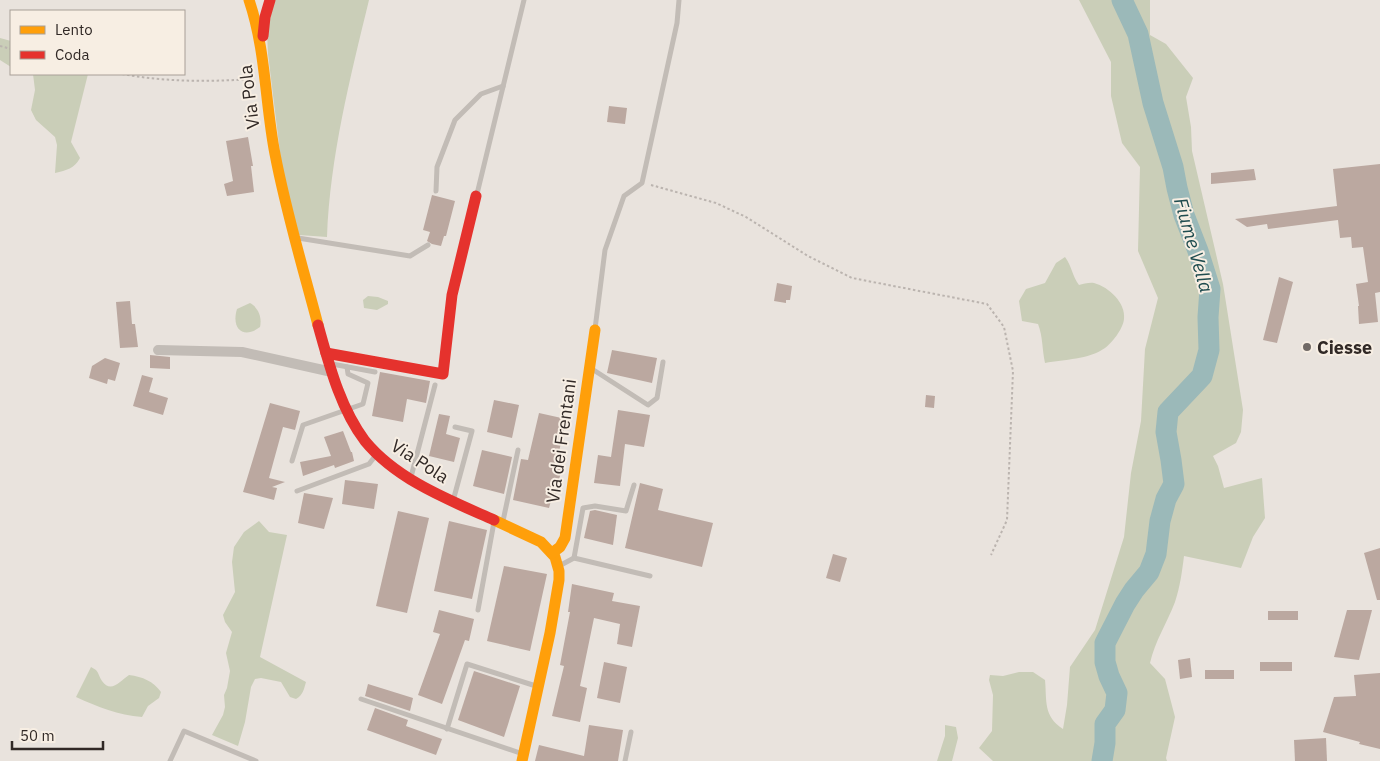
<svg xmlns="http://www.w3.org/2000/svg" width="1380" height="761" font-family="'IBM Plex Sans',sans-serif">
<rect width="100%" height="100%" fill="#e9e3dd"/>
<!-- green -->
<g fill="#caceb8">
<path d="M274,0H369C350,78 330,157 327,237L299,235L283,177L268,54L267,32Z"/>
<path d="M1079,0H1150V35L1166,44L1193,78L1186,97L1191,127L1192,151L1223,284L1243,410L1241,432L1236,443L1213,456L1218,466L1224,488L1262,478L1265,518L1253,537L1241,568L1184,556C1182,572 1180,587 1175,602C1167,623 1155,641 1150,663L1165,679L1175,717L1166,758L1167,761H993L979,748L992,731L993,695L989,680L990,675L1003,676L1019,672H1033L1045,680C1047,701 1043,716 1063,729L1067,705L1070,667L1095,630L1124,537L1131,473L1141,421L1145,349L1158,298L1138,251L1140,167L1122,143L1111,96V62Z"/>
<path d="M0,38L11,41V67L0,60Z"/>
<path d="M33,74H88L71,142L80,158C74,169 67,170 55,173L57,145L55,137L36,120L31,110L35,90Z"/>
<path d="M1065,257C1072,266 1072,276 1079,285C1083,284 1090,282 1094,283C1109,287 1126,303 1124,319C1123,329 1112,343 1105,348C1088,360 1065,359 1045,363C1042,349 1043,337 1038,324L1022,321L1019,301L1026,289L1045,283L1056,263Z"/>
<path d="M368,296L378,297L388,301V304L377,310L364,308L363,300Z"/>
<path d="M250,303C259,308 262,318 260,327C243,340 231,328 237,309Z"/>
<path d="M259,521L269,532L287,535L260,657L306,682C304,689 303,695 296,699L290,697L281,682L261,678L255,679L251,687L245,722L238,746L212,735L223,715L225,707L224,695L227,688L230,671L226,653L232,632L225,622L223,615L235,592L232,562L234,547L244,532Z"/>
<path d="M91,667L96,670C99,673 99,677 102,681C111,694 120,681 129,675C143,677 153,681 161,692L159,698L148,706L142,717C118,715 98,707 76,697Z"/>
<path d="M945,725L956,727L958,738L952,761H937L945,736Z"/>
</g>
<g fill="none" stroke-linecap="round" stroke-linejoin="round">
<!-- river -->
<path stroke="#9bb9b9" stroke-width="21" d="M1102,761L1105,743V724L1115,710L1117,693L1109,676L1105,662V643L1125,604L1134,590L1149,572L1156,554L1160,521L1166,499L1174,484L1171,460L1166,432L1168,412L1202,376L1209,350L1208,317L1210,289L1198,251L1184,215L1177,188L1173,167L1153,103L1138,34L1122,0"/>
</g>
<!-- building -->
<g fill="#bba8a0">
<path d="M609,106L627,108L625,124L607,122Z"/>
<path d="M248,137L253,166H251L254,192L227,196L224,184L233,181L226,141Z"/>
<path d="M1380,164V292L1375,293L1378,322L1359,324L1358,306H1359L1356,284L1368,282L1363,247L1352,248L1351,237L1340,238L1338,220L1268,229L1267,224L1247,227L1235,219L1337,206L1333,169Z"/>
<path d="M1254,169L1256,180L1211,184V173Z"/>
<path d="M432,195L455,201L446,236H444L441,246L432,244L427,241L430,232L423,230Z"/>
<path d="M1279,277L1293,282L1277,343L1263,340Z"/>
<path d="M777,283L792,286L790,300H786V303L774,301Z"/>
<path d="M130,301L132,324H135L138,347L120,348L116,302Z"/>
<path d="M612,350L657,358L652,383L607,373Z"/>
<path d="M150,355L170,357V369L150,368Z"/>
<path d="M105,358L120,363L115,381L108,379L107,384L89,378L92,366Z"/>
<path d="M380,372L430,381L426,403L407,399L403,422L372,416Z"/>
<path d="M142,375L153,378L149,392L168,398L163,415L133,406Z"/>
<path d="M926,395L935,396L934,408L925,407Z"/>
<path d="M494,400L519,405L512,438L487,432Z"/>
<path d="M270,403L300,411L295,430L283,427L269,478L285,482L272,487L277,488L274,500L243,492Z"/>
<path d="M618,410L650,415L644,447L625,444L620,486L594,483L598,455L611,457Z"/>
<path d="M539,413L566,419L556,466L562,467L556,494L553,493L549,508L513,500L521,459L528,460Z"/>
<path d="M439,414L450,416L446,434L460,438L454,462L429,456Z"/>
<path d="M343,431L351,452H352L354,461L335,468L334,465L303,476L300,462L331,456L324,437Z"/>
<path d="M482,450L512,457L504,494L473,486Z"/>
<path d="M345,480L378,484L374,509L342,504Z"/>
<path d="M640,483L663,489L658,510L713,523L702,567L625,548Z"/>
<path d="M304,493L333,498L324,529L298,523Z"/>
<path d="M595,510L617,515L613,545L584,538L590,511Z"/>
<path d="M398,511L429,518L407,613L376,606Z"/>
<path d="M449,521L487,530L472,599L434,591Z"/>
<path d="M1380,548V600H1377L1364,553Z"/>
<path d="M833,554L847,558L840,582L826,578Z"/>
<path d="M504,566L547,574L530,651L487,641Z"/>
<path d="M572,584L614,593L612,601L640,606L632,647L617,644L620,624L594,618L580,686L587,688L580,722L552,716L564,666L560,665L570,612H568Z"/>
<path d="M439,610L474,619L469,641L465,640L442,704L418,695L440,634L433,632Z"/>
<path d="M1347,610H1372L1359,660L1334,657Z"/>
<rect x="1268" y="611" width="30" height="9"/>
<path d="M1190,658L1192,677L1180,679L1178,660Z"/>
<path d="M604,662L627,667L620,703L597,698Z"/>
<rect x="1260" y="662" width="32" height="9"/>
<rect x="1205" y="670" width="29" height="9"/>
<path d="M474,671L520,686L504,737L458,720Z"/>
<path d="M1380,673V749L1359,744L1360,742L1323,732L1334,697L1356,696L1354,675Z"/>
<path d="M368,684L413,698L410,711L365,696Z"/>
<path d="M375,708L408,720L406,726L442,739L436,755L367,730Z"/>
<path d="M589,725L623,730L618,761H535L539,745L584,756Z"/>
<path d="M1326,738L1327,761H1295L1294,740Z"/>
</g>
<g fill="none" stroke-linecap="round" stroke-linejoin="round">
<!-- path -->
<g stroke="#bbb4af" stroke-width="2" stroke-dasharray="2.5 2.5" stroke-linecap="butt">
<path d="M0,46L11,49"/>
<path d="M122,74C166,82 208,82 252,79"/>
<path d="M651,185L716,203L746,217L808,256L852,278L987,304L1004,327L1013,371L1007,520L991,555"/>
</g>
<!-- lane -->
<g stroke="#c2bcb6" stroke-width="5">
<path d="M436,191L437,167L455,120L481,94L503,86"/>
<path d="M477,194L524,0"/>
<path d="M298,238L410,256L428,245"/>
<path d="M595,329L605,250L624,196L642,183L677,23L679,0"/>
<path d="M332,364L375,372"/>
<path d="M592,369L648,405L657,398L663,362"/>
<path d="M292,461L303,425L363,404L368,383L348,374L347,367"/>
<path d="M411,477L435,385"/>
<path d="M297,491L369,464L376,455"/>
<path d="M453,501L472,431L455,427"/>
<path d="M503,521L518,450"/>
<path d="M574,558L583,508L595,506L626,511L634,485"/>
<path d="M559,566L574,558L650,576"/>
<path d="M478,610L494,522"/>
<path d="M361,699L523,754"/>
<path d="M447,729L467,664L536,686"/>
<path d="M170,761L184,731L256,761"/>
<path d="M625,761L631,732"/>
</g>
<!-- street -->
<path stroke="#c2bcb6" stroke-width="10" d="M158,350L242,352L332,372"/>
<!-- slow -->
<g stroke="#ff9f0a" stroke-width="11">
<path d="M249,0C266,50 265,103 275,154C286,212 303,268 318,325"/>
<path d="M494,520L541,542L555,557L559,571V580L550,633L522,761"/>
<path d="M552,553L560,547L565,538L595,330"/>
</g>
<!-- jam -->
<g stroke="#e5322d" stroke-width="11">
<path d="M263,36L265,17L270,0"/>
<path d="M318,325C329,364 340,408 365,441C397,480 449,500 494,520"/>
<path d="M326,353L443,374L452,295L476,196"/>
</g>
</g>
<!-- markers -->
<circle fill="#716a66" stroke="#f7eee3" stroke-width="2" cx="1307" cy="347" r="5"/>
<g text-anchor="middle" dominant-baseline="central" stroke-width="4" stroke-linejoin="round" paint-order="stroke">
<!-- street labels -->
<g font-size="18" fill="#312926" stroke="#f7eee3">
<text transform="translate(249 97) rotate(-97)">Via Pola</text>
<text transform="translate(561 441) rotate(-82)">Via dei Frentani</text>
<text transform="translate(420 461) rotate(33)">Via Pola</text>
</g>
<!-- poi labels -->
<g font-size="18" font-weight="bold" fill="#312926" stroke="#f7eee3" text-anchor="start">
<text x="1317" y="347">Ciesse</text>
</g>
<!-- water labels -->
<g font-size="19" font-style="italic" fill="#1f4c4f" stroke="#f7eee3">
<text transform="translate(1194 245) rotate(74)">Fiume Vella</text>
</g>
</g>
<!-- legend -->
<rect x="10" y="10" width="175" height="65" fill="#f7eee3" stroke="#a89f97"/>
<rect x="20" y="26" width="25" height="8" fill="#ff9f0a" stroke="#a89f97"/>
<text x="55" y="35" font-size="15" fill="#312926">Lento</text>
<rect x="20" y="51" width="25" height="8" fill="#e5322d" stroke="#a89f97"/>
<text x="55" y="60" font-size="15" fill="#312926">Coda</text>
<!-- scale -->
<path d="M12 741v8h91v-8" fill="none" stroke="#312926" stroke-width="2.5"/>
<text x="20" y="741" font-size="15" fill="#312926" stroke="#f7eee3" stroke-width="4" paint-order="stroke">50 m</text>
</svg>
